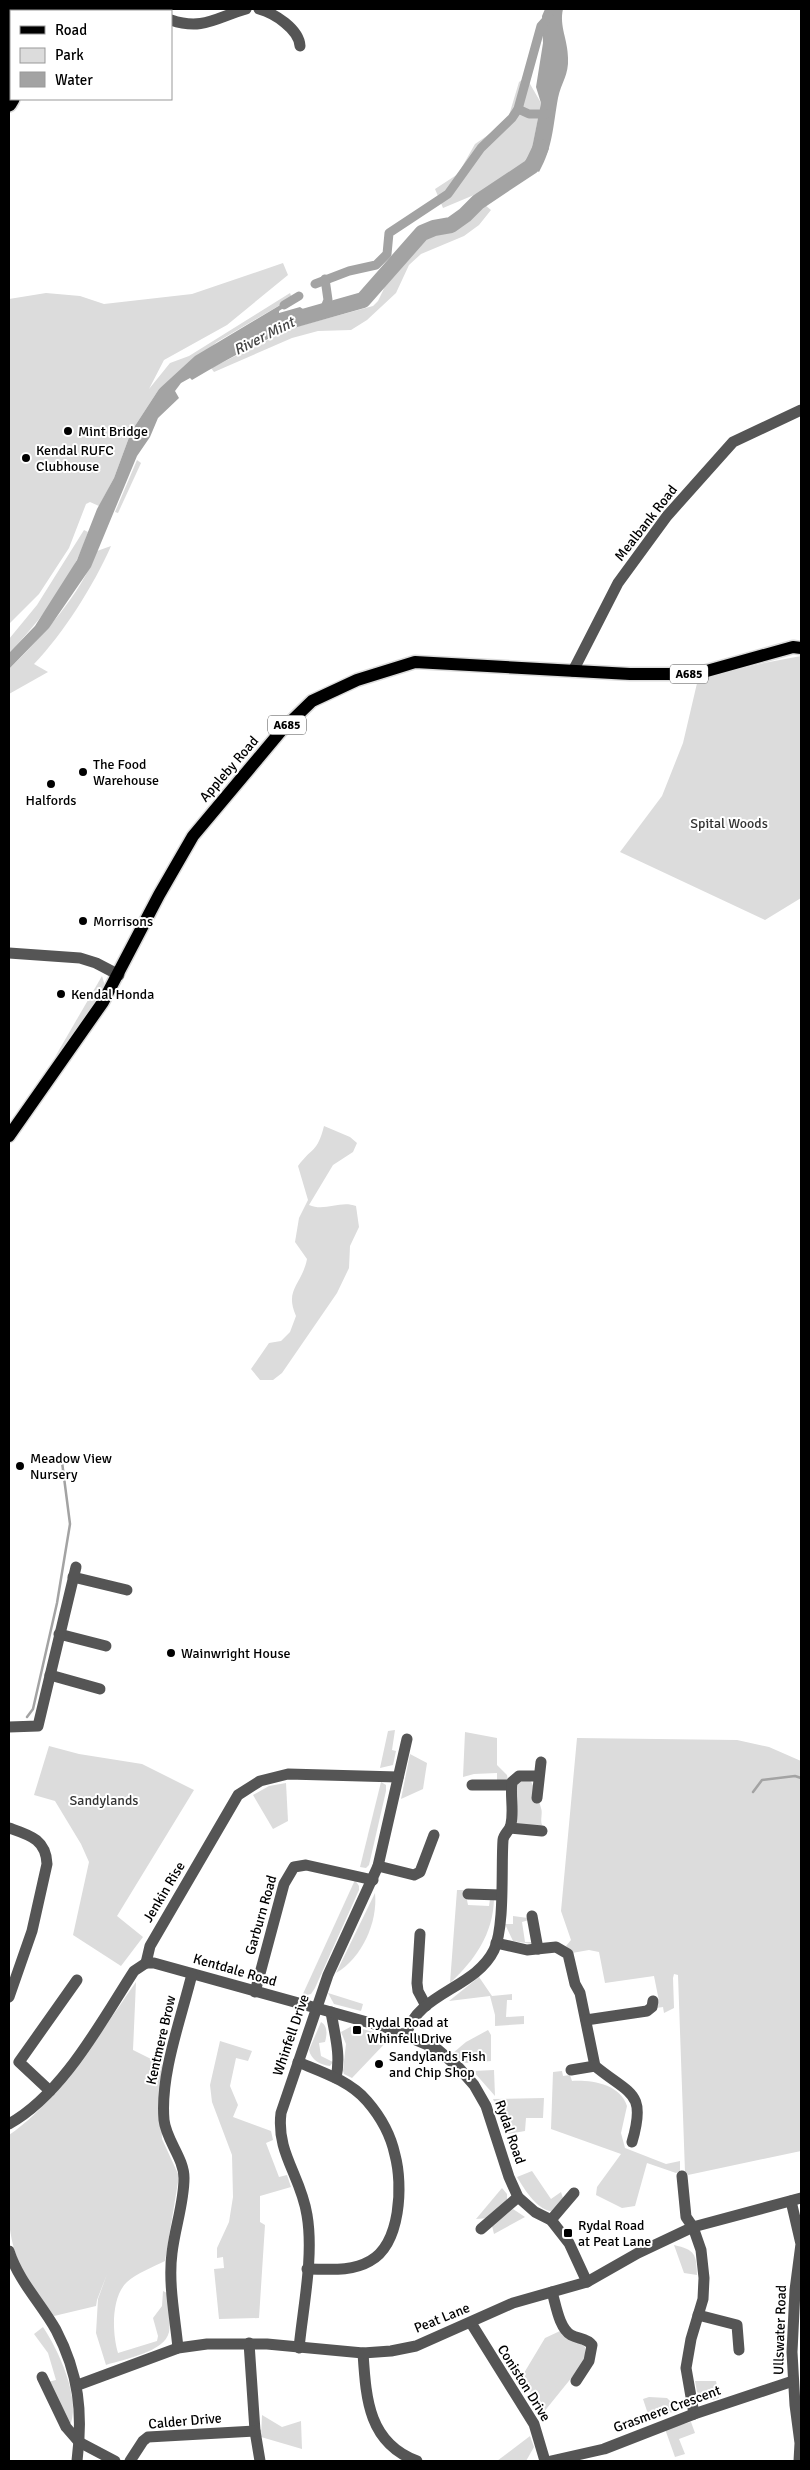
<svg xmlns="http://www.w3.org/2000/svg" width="810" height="2470" font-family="Signika,sans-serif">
<rect width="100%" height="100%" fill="#fff"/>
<!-- green -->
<g fill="#dcdcdc">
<path d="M526,77L541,103L531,154L514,174L505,182L443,208L435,189L458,174L475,144L507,122L519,82Z"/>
<path d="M485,205L491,210L479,225L464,236L421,254L409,265L396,293L367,320L351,330L318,331L292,338L214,372L211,368L292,328L373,306L378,301L392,272L427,234L452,231L460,227Z"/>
<path d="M283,263L288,275L227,325L164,360L149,389L170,363L189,356L290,293L292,298L217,342L159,389L131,432L114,478L99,506L90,502L86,504L69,548L39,594L9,624V299L46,293L80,296L104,304L192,294Z"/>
<path d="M137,460L141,463L118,513L115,512Z"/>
<path d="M84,530L88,532C73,578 43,618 9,653V639L37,605Z"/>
<path d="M111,546C94,585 63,634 34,664L48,672L9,694V669C42,637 81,594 97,551Z"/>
<path d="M801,656V898L765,920L620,852L662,796L683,743L698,679L764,663Z"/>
<path d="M102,976L105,986L89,1013L55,1057Z"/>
<path d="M324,1126L350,1137L357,1143L353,1152L333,1165L309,1205C325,1212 340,1200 356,1206L359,1227L350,1246L349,1268L337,1293L282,1373L273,1380H260L251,1369L269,1343L281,1341L290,1332L296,1316C284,1289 302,1285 307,1259L295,1242L299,1218L308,1200L298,1166C313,1146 317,1153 324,1126Z"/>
<path d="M395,1730L392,1750L396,1751L393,1765L380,1768L388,1731Z"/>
<path d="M465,1732L497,1738V1765L507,1775L508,1781L497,1780V1773L474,1774L463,1777Z"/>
<path d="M577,1738L737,1740L769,1747L801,1761V2151L688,2175L685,2172L678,1975L674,1974L673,1978L674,2008L664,2013L663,2007L656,2008L659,2001L654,1976L605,1983L599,1952L589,1950L572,1953L566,1946L571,1940L561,1911Z"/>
<path d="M49,1746L79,1754L142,1764L194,1790L117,1916L143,1937L121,1966L73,1935L89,1862L81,1844L55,1801L34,1795Z"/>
<path d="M410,1754L427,1763L423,1789L401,1799Z"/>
<path d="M521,1780H530C533,1784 540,1802 541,1808C543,1813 540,1819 542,1825L539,1827L517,1824V1783Z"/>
<path d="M381,1782L386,1785V1791L369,1865L366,1868L360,1867Z"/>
<path d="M286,1783L288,1821L273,1829L253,1795L269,1786Z"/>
<path d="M355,1880L359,1886V1890L315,1988L311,1994L302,1996Z"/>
<path d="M457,1890H465L468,1905L489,1906L490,1899H494C493,1934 475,1960 450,1983Z"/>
<path d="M375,1893C378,1922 362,1958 336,1973Z"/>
<path d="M513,1916L528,1918L529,1920L522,1922L525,1942H532V1944L513,1941L505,1924H513Z"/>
<path d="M479,1977L492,1996L512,1994V2000H507L506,2017L524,2016V2024L495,2026V2015L490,1996L449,2001Z"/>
<path d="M136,1982L133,2050L165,2066L159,2093L162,2139L179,2176L165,2261C153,2267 137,2273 127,2282C111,2297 112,2333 118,2353L157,2341L158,2336L153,2318L162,2306L163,2291L167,2293C168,2305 171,2320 169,2332C165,2352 124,2359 106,2365L96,2333L98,2299L107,2274L97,2300L96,2306L54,2316C43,2300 28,2283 20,2265C2,2226 9,2176 9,2135C57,2103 102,2030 136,1982Z"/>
<path d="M328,1993L363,2004L361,2011L334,2004Z"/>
<path d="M321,2022C328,2026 327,2035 325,2042L319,2043L321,2056L333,2062L330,2066C321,2065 311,2060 309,2050Z"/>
<path d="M352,2026L391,2037L352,2078L344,2074L343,2071L346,2044L341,2032Z"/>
<path d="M488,2030L491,2035V2061L464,2063L453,2053L466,2042Z"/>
<path d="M220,2041L252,2051L248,2061L236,2058L230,2086L238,2105L233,2117L271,2131L273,2140L266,2143L279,2177L287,2175L291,2187L260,2196V2222L265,2225L259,2318L219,2319L214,2269L224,2268L223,2257L217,2258V2248L229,2222L233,2197L232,2155L212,2102L210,2085Z"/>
<path d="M494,2070L495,2096L473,2071Z"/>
<path d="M562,2071L563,2076L570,2075L572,2081C592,2080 620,2084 627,2106L621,2133L625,2148L666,2164L680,2161V2171L676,2173L647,2163L635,2206L622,2208L596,2195L597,2187L621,2154L551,2129L553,2072Z"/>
<path d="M544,2098L543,2118H526L525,2131L508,2134L493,2099Z"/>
<path d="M532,2171L551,2199L561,2192L563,2198L555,2212C537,2211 525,2190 517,2177Z"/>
<path d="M502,2188L507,2194V2201L489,2218L476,2219Z"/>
<path d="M513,2209L525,2217L494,2234L492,2226Z"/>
<path d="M674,2245C695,2250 696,2253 697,2275L684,2273Z"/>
<path d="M43,2327C58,2349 80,2397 71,2423H68L48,2382L56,2380L48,2353L34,2334Z"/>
<path d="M560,2331C569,2343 578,2340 585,2347V2361L543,2413L521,2378L545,2338Z"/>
<path d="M695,2381H716L719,2398L713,2400L697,2392Z"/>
<path d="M649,2397L667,2398L676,2407L673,2412L649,2417L643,2399Z"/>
<path d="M262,2415L282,2427L301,2421L302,2449L261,2437Z"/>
<path d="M691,2422L695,2433L679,2439L685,2454L675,2457L665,2429Z"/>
<path d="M530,2436L534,2447L526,2461H497Z"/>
</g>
<!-- water -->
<g fill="#a3a3a3">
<path d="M545,9H563C559,26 568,40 568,58C569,75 561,83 558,98C553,125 553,147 539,172L525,161L531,153L541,103L536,87L543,43L542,16Z"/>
<path d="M292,298L294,301L279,311V313L300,307L318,319C273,334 232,356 192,380L190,378L181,383L175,391L179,398L158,418L150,437L137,456L91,567L49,628L9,669V653L35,626L77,560L97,509L114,478L131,432L159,389L195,356Z"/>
</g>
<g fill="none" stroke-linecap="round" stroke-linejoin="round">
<!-- stream -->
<g stroke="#a3a3a3" stroke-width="2.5">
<path d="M27,1717L33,1709L57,1603L70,1524L62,1462"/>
<path d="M753,1792L762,1780L795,1776L801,1778"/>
</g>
<!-- canal -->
<g stroke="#a3a3a3" stroke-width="9">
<path d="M518,109L529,114H546"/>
<path d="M315,284L349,271L376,265L387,254L389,233L448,194L481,148L512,118L518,109L541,26L549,17"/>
<path d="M284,305L299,296"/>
<path d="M324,310L328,300L325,279"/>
</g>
<!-- river -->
<path stroke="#a3a3a3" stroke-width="16" d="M289,321L363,300L422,233L434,228L451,225L465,215L478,202L532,166L541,147"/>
<defs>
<path id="major" d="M9,1136L103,1002L159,895L193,836L281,731L312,701L357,680L415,662L630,674H696L793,647L801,648"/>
<g id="highway">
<path d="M74,11L76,9"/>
<path d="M9,104L12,99"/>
</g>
</defs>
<!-- major casing -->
<use href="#major" stroke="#dbdbdb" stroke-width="15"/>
<!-- highway casing -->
<use href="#highway" stroke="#dbdbdb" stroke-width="18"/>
<!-- minor -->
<g stroke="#555" stroke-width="11">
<path d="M159,9L160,11"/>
<path d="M259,9C274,13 299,29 300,46"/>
<path d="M171,20C203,31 217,17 246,9"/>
<path d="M9,57L11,55"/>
<path d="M573,671L618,583L667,516L733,442L801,410"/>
<path d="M9,953L80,958L96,963L119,975"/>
<path d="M73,1577L127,1590"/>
<path d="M59,1634L106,1646"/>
<path d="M50,1675L100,1689"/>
<path d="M9,1727L38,1726L76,1567"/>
<path d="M472,1785H511"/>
<path d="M537,1798L541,1762"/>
<path d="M9,1828C29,1835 46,1839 47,1864L32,1931L9,1997"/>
<path d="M510,1828L542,1831"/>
<path d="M378,1866L414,1875L420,1872L434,1835"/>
<path d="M468,1894L501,1895"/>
<path d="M532,1916L538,1949"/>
<path d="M420,1934L417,1983L418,1991L426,2006"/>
<path d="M496,1943L527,1950L556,1947L568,1954L575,1984L580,1993L595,2066C630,2095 647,2091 632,2142"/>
<path d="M146,1963L150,1946L238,1795L260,1781L288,1774L398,1777"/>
<path d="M255,1992L284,1884L294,1867L306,1865L373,1880"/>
<path d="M331,2012C335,2036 341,2055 336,2078"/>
<path d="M586,2020L647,2011L652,2007L653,2001"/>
<path d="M406,2035C418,1992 475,1989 494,1950C505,1927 501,1867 503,1840C504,1833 510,1831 511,1824C514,1810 510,1796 512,1782L519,1776H538"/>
<path d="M298,2062C322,2072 350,2081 367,2101C380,2116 391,2136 395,2155C403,2185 401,2244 370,2261C351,2272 328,2269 307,2269"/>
<path d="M571,2070L595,2066"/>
<path d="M50,2091L19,2062L77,1980"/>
<path d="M9,2124C63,2094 101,2022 134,1971L146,1963H154L385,2027L437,2049L459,2068L474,2085L486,2106L509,2177L518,2197L535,2212L551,2220L569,2243L587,2282"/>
<path d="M682,2176L686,2217L693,2227L701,2250L704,2278L703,2299L691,2339L686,2368L694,2414"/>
<path d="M791,2201L801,2244L795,2290L792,2352L795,2405L800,2443L799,2461"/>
<path d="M551,2220L574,2193"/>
<path d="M481,2229L518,2197"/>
<path d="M9,2251C19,2282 41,2303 56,2330C79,2374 83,2413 77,2461"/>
<path d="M552,2292C556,2305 559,2328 571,2335C578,2339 587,2338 592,2345L589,2361L576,2381"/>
<path d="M698,2315L737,2325L739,2350"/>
<path d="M471,2323L534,2424L545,2461"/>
<path d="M249,2343L255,2431L260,2461"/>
<path d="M178,2348C175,2317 168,2283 172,2253C175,2227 184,2203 184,2178C184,2158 166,2140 164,2120C160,2074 181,2019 192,1974"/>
<path d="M299,2348C303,2307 314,2256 307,2215C301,2176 276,2153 281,2113L328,1975L378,1866L407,1739"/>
<path d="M363,2353C366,2398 368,2443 417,2461"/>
<path d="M42,2377L66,2427L79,2442L115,2461"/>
<path d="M78,2385L178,2348L207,2344H267L363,2353L391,2351L416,2346L513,2303L587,2282L638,2253L693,2227L801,2198"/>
<path d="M130,2461L143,2441L148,2437L255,2431"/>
<path d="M551,2461L604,2449L694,2414L793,2381"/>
</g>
<!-- major -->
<use href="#major" stroke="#000" stroke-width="12"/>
<!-- highway -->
<use href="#highway" stroke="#000" stroke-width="15"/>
</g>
<!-- markers -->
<g fill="#000" stroke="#fff" stroke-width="2">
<circle cx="68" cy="431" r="5"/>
<circle cx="26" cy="458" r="5"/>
<circle cx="83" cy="772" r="5"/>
<circle cx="51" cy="784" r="5"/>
<circle cx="83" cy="921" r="5"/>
<circle cx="61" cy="994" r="5"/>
<circle cx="20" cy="1466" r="5"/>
<circle cx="171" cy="1653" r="5"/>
<rect x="352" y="2025" width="10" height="10" rx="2.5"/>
<circle cx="379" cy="2064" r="5"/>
<rect x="563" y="2228" width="10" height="10" rx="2.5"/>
</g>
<g text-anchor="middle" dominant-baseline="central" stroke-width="4" stroke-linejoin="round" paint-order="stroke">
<!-- shield labels -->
<g fill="#fff" stroke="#4c4c4c" stroke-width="1">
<rect x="670" y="664.5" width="38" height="19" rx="4"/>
<rect x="268" y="715.5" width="38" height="19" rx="4"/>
</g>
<g font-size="12" font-weight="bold" fill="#000">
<text x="689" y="674">A685</text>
<text x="287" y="725">A685</text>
</g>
<!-- poi labels -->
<g font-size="14" fill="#000" stroke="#fff" text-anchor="start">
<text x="78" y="431">Mint Bridge</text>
<text x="36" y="450">Kendal RUFC<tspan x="36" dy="16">Clubhouse</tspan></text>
<text x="93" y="764">The Food<tspan x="93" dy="16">Warehouse</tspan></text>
<text x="51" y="800" text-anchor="middle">Halfords</text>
<text x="93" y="921">Morrisons</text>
<text x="71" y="994">Kendal Honda</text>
<text x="30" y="1458">Meadow View<tspan x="30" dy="16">Nursery</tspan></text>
<text x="181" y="1653">Wainwright House</text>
<text x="367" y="2022">Rydal Road at<tspan x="367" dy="16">Whinfell Drive</tspan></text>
<text x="389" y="2056">Sandylands Fish<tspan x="389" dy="16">and Chip Shop</tspan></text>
<text x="578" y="2225">Rydal Road<tspan x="578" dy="16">at Peat Lane</tspan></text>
</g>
<!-- street labels -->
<g font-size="14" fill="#000" stroke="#fff">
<text transform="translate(646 523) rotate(-52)">Mealbank Road</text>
<text transform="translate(229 769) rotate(-49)">Appleby Road</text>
<text transform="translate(164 1892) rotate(-59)">Jenkin Rise</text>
<text transform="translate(261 1915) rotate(-74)">Garburn Road</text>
<text transform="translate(235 1970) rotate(16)">Kentdale Road</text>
<text transform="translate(291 2035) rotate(-71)">Whinfell Drive</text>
<text transform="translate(161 2040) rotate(-77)">Kentmere Brow</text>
<text transform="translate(510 2132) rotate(71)">Rydal Road</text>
<text transform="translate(442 2318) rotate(-22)">Peat Lane</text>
<text transform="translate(780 2330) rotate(-88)">Ullswater Road</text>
<text transform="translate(524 2383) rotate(58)">Coniston Drive</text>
<text transform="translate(667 2409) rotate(-20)">Grasmere Crescent</text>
<text transform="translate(185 2421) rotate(-5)">Calder Drive</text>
</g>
<!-- park labels -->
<g font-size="14" fill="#333" stroke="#fff">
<text x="729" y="823">Spital Woods</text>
<text x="104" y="1800">Sandylands</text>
</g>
<!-- water labels -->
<g font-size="15" font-style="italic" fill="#444" stroke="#fff">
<text transform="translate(264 336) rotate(-27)">River Mint</text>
</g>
</g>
<!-- border -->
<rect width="810" height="2470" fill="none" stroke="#000000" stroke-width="20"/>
<!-- legend -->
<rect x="10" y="10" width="162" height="90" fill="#ffffff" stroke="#999999"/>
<rect x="20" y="26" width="25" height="8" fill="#000000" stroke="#999999"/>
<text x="55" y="35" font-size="15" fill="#000000">Road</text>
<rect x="20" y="48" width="25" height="15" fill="#dcdcdc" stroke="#999999"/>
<text x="55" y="60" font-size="15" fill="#000000">Park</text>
<rect x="20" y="72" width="25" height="15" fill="#a3a3a3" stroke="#999999"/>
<text x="55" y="85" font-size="15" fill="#000000">Water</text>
</svg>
